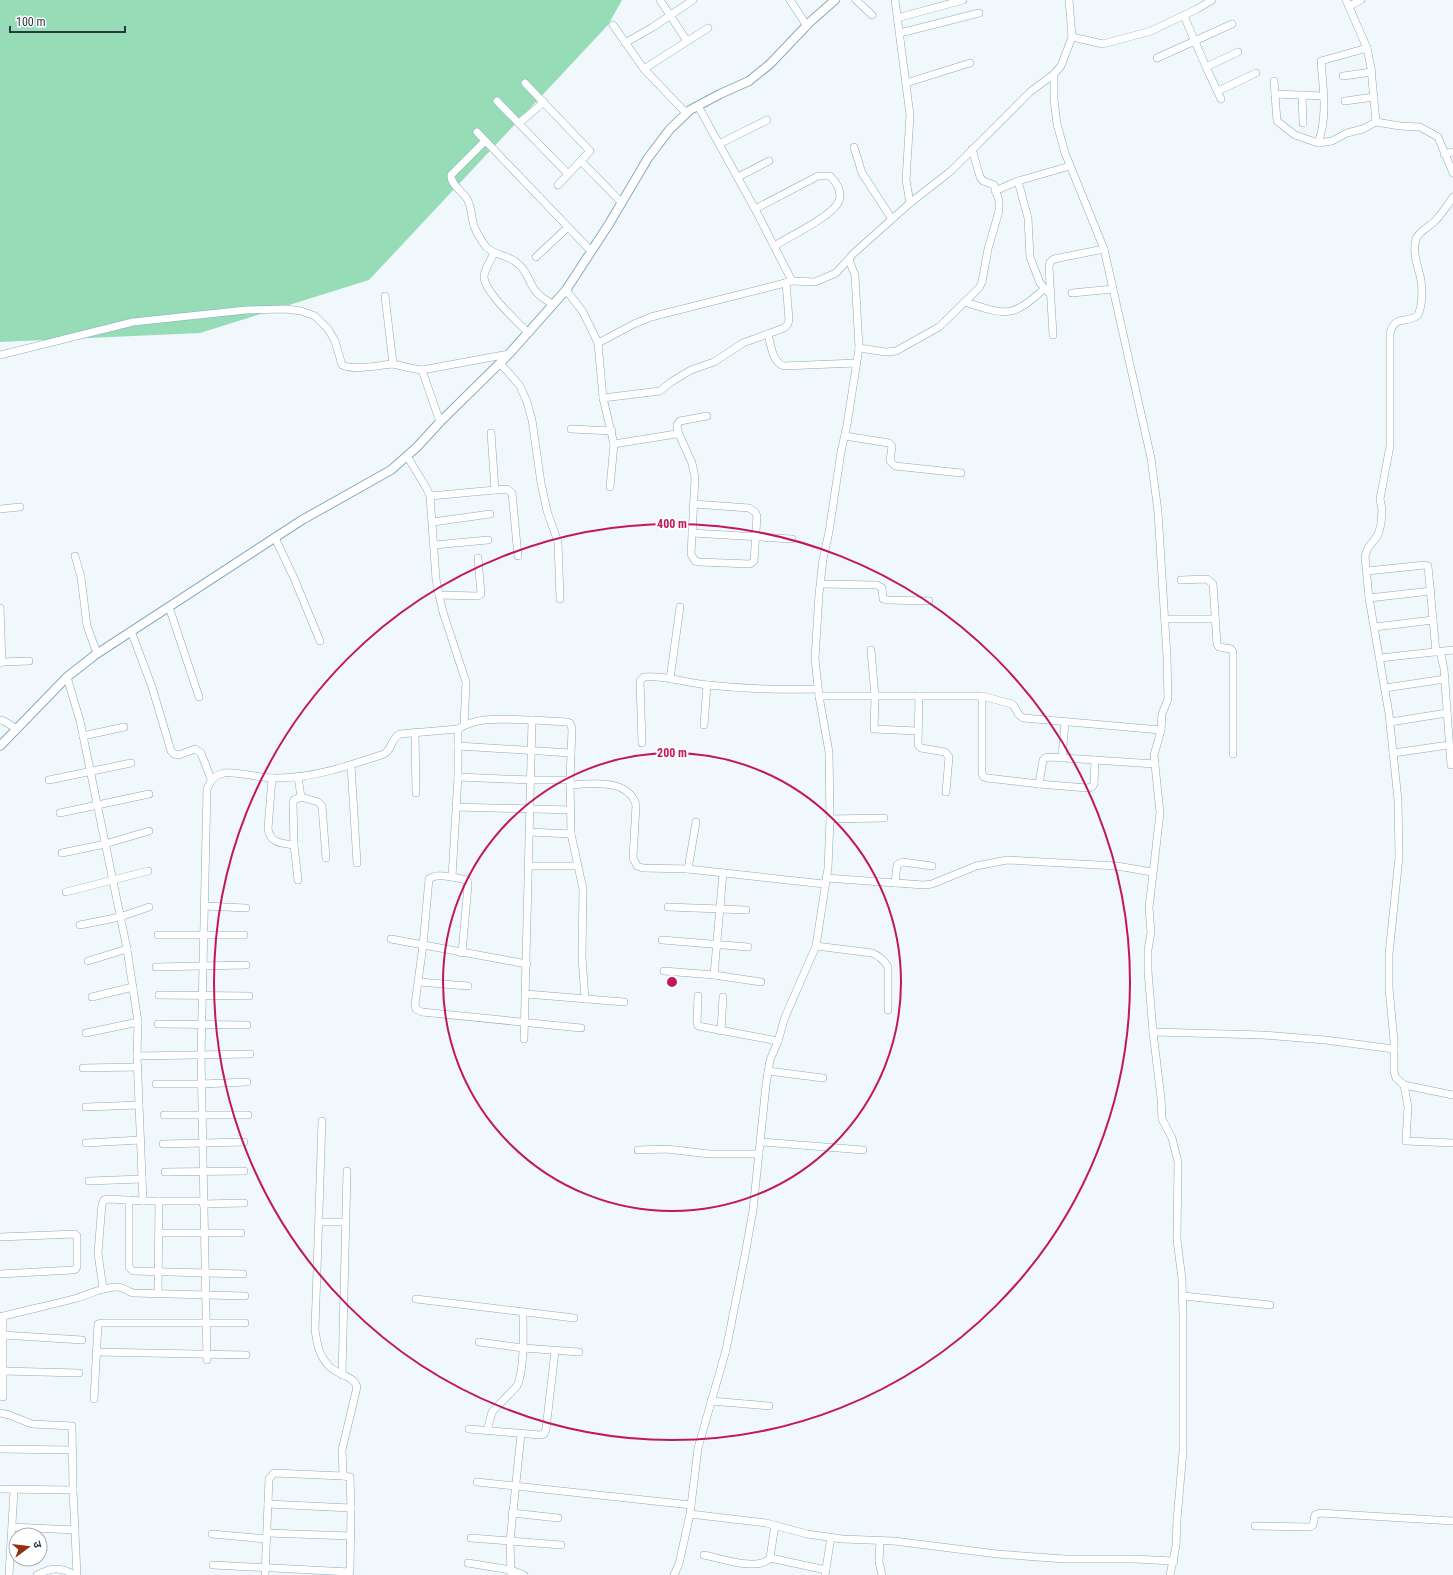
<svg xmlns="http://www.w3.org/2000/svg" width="1453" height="1575" font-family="'Roboto Condensed','Noto Sans Devanagari',sans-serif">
<rect width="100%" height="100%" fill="#f0f8fb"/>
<!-- green -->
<path fill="#96ddb7" d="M0,0H622L608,25L369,280L200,333L0,342Z"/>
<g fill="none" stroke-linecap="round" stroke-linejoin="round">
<defs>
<g id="minor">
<path d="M660,0L687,41"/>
<path d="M790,0L807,26"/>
<path d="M856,0L872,15"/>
<path d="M895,0L910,115L906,180L910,203"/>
<path d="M1069,0L1072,37"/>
<path d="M1346,0L1367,48L1371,68L1376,122L1400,126L1420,127L1438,137L1453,173"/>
<path d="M1349,6L1361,0"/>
<path d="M1184,16L1206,67L1238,52"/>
<path d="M897,18L963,0"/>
<path d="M613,25L644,69L686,113"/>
<path d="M900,33L979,13"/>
<path d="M625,43L653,27L693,0"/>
<path d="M1367,48L1321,61C1323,89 1328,116 1318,143L1332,141L1347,133L1363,129L1376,122"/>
<path d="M1157,58L1232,24"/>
<path d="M1206,67L1221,99"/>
<path d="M644,69L708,28"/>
<path d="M1054,74L1061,66L1072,37L1103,44L1151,31L1197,9L1212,0"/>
<path d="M1343,76L1372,72"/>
<path d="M1274,81L1277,121L1295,135L1318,143"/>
<path d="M525,83L590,151L558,185"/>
<path d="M906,83L970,63"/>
<path d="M1218,91L1256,73"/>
<path d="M1275,94L1323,96"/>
<path d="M1302,95L1303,123"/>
<path d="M497,101L568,174"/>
<path d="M1345,101L1374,97"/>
<path d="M698,106L755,209L792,281L815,282L836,273L854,253L910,203L951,171L1030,92L1054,74V100L1057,124L1065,153L1104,249L1151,458L1158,512L1167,657L1168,699L1162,714L1161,730L1154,755L1160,813L1149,908L1151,932L1148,950V971L1153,1032L1161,1098L1162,1119L1172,1138L1178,1162L1177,1240L1182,1279L1183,1316V1451L1177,1520L1176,1546L1170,1575"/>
<path d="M519,123L544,102"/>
<path d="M477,132L591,251"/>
<path d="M485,141L451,175C450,184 463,192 467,199C472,207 471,217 474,226C477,234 481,240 486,247C494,255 507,255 516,262C526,269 528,279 534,289C538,296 547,300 553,305"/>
<path d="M719,144L767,120"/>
<path d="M854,147L862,173L892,219"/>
<path d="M1444,154L1453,152"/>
<path d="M581,161L621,202"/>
<path d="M738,177L769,161"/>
<path d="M1018,181L1028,218L1030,257L1040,283L1050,294"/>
<path d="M995,191L1018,181L1070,166"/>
<path d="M1453,197C1447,206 1442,214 1434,222C1429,227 1419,231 1416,239C1413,250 1416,261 1419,272C1423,284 1423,304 1418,315C1406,325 1396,313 1390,333V446L1380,499L1382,510L1381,524L1378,535L1368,548L1365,556L1369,598L1389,714L1398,800L1399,857L1389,954V988L1394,1041V1072L1396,1078L1404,1085L1453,1095"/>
<path d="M755,209L818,176H830C837,183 843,193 838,203C830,217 789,237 774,246"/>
<path d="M494,253C491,260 485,268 484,276C483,291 518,322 528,333"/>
<path d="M536,257L568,227"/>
<path d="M566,290L583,312L598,343L603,398L614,444L610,487"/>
<path d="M1072,293L1113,289"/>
<path d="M385,296L393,364L410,368L422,370"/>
<path d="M965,302C1006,315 1011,319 1044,289"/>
<path d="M768,334C771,345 772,362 784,366L856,363"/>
<path d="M1053,335L1049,267L1050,262L1054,259L1104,249"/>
<path d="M598,343L634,324L651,317L789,282"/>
<path d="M859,348L886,352L896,351L939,327L979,288L982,282L988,249L999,211V201L994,185L983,181L980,177L972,149"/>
<path d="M0,355L133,322L246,310L286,309L301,311L315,316L328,329L335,341L342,365C353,371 380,365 393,364"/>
<path d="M500,363L520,386L527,402L532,420L541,483L547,511L558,542L560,599"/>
<path d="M603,398L660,391L671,382L691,370L714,362L743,343L784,328L788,324L789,319L786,283"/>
<path d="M440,422L422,370L509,354"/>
<path d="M571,429L612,431"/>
<path d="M678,432L692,463L695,478L691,554L695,561L699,562L750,564L754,561L757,516L755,512L749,508L694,504"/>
<path d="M845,436L889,443L892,446L890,461L895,466L961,473"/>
<path d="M614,444L676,434L678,432L677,425L680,421L707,416"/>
<path d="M407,456L427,489L430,496L436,579L439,595L443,612L466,682L464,725"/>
<path d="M495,490L507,489L512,493L518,556"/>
<path d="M430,496L495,490L491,433"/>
<path d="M0,509L20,507"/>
<path d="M433,522L490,514"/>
<path d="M692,533L792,539"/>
<path d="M275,538L294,578L320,641"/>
<path d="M434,545L488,540"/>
<path d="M75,556L81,577L87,626L97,653"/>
<path d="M1367,571L1425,565L1428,566L1436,652"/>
<path d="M1181,580L1207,579L1213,584L1217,644L1219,647L1231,649L1233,652V754"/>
<path d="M821,584L877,585L882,588L883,599L888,600L929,601"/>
<path d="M439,595L478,596L481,594L478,558"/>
<path d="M1369,598L1431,591"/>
<path d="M169,607L199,697"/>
<path d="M0,608L2,662L0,663"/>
<path d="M1165,619H1215"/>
<path d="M1375,627L1433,620"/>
<path d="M131,631L152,687L171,751L174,754L179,755L195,749L201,753L211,779"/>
<path d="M871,650L875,696L874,729L918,731"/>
<path d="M1440,651L1444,669L1451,765"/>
<path d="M1380,658L1453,650"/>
<path d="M2,662L29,661"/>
<path d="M67,677L80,721L127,949L138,1022L137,1056L143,1201H203"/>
<path d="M670,679L680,607"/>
<path d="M1385,688L1445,679"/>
<path d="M819,696H982L1012,704C1018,709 1016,716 1024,718L1161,730"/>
<path d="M919,696L918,745L921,748L945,752L949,757L946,792"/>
<path d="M982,696V774L984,777L987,778L1039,784L1087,788L1092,787L1094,784L1095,760"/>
<path d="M0,720L4,721L17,729"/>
<path d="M532,720L567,722L570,723L572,729L570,780L571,834L583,889L582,957L585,999"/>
<path d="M1390,722L1447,713"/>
<path d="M704,725L707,685"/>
<path d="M458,729V777L452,877C444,876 436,874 429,879L423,945L415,1004L416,1009L422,1012L581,1028"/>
<path d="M415,732L416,793"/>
<path d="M83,736L124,727"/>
<path d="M642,743L640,681L644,677C665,675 687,683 708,685C744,689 781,690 818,689"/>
<path d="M458,746L571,753"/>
<path d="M1393,753L1449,745"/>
<path d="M1062,758L1065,722"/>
<path d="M351,765L357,863"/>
<path d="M298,777L301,797L318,802L322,806L326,858"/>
<path d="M458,777L531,780H570"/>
<path d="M272,778L268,829C271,844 281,843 294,845"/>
<path d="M49,780L131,763"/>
<path d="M1039,784L1043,760L1045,758L1049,757L1155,764"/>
<path d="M570,785C592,783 629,779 636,805L633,858L637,866L643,868L688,869L824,884"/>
<path d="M456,807L571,810"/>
<path d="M60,813L149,794"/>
<path d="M830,819L884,818"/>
<path d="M530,832L571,834"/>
<path d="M62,853L105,844L149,831"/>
<path d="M529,866H577"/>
<path d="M688,869L696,822"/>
<path d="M452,877L467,880L468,885L462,953"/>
<path d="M826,878L924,885L932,884L976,866L1007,860L1117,866L1152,872"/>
<path d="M298,880L294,845L293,803L294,800L301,797"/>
<path d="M895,883L897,865L903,862L932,866"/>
<path d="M66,892L148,871"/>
<path d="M205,906L246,908"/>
<path d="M668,907L746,910"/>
<path d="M80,925L120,917L149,907"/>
<path d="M158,935H244"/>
<path d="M391,939L527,964"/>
<path d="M662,940L748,947"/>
<path d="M816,946L872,953C880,956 884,960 888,967V1010"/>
<path d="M88,961L127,949"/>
<path d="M156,967L246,965"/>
<path d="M664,971L714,975L761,982"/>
<path d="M714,975L723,873"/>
<path d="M419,982L468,986"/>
<path d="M526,994L624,1002"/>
<path d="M159,995L249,996"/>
<path d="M698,996L697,1023L698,1026L778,1041"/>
<path d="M92,997L133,987"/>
<path d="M158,1024L247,1025"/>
<path d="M721,1031L723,997"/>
<path d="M1153,1032L1263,1035L1325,1040L1394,1049"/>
<path d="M86,1033L138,1022"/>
<path d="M137,1056L250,1054"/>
<path d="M83,1068L138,1067"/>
<path d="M768,1071L823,1078"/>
<path d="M156,1084H201L247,1082"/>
<path d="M1404,1085L1408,1107L1406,1141L1453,1143"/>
<path d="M86,1107L139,1105"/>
<path d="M164,1115H248"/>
<path d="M761,1142L863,1150"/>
<path d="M86,1143L141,1140"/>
<path d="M163,1144L244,1142"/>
<path d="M638,1150L667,1149L709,1154H759"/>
<path d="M165,1172L244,1171"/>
<path d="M89,1181L142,1179"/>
<path d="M129,1200V1267L133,1271L243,1274"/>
<path d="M203,1204L244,1203"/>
<path d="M319,1222H346"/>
<path d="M159,1233H241"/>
<path d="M0,1237L75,1234L77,1236V1266L76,1269L73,1270L0,1274"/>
<path d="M103,1289L98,1253L102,1204L104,1200L109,1199L143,1201"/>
<path d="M158,1293L159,1201"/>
<path d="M1183,1296L1270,1305"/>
<path d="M416,1299L574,1318"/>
<path d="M0,1317C26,1310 52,1305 77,1298C90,1294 103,1287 116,1287C122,1286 127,1291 133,1293L245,1296"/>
<path d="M3,1335L82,1340"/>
<path d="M479,1342L523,1348L579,1352"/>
<path d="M96,1352L246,1355"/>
<path d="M207,1360L201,1056L207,789C211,780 213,776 224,773C236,771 259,778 273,778C311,779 348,766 384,754C393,749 390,739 400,734L458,729C480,715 507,720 532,720L524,1039"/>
<path d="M3,1371L79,1373"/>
<path d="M342,1375L347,1171"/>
<path d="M3,1397V1316"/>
<path d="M94,1399L98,1324L101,1323H245"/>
<path d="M711,1401L769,1406"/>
<path d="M0,1413L9,1415L32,1424L72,1426L73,1490"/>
<path d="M469,1429L540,1435L544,1434L546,1429L555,1351"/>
<path d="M487,1431L492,1412L517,1386C525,1368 523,1333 523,1313"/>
<path d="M0,1449L73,1450"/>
<path d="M477,1482L691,1505"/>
<path d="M0,1489L73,1490L77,1575"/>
<path d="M268,1504L351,1508"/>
<path d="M512,1513L558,1518"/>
<path d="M690,1514L766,1523L807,1534L842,1539L894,1541L997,1554L1065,1559H1134L1174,1561"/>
<path d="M1255,1526L1310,1527L1313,1525L1315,1515L1320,1513L1453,1521"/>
<path d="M12,1527L75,1530"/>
<path d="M267,1533L351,1536"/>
<path d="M212,1534L266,1539"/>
<path d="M471,1538L561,1545"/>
<path d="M880,1541L879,1562L882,1575"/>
<path d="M704,1555C720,1558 758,1572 770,1558L775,1525"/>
<path d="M770,1558L826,1570"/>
<path d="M468,1563L511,1570L524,1575"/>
<path d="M213,1565L350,1572L351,1508L350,1477L343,1476L342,1450L357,1387C354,1376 338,1375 330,1367C319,1357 317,1343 315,1330L322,1121"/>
<path d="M9,1575L14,1490"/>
<path d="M37,1575C50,1568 61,1566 74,1575"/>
<path d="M265,1575L269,1479L274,1473L343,1476"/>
<path d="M511,1575L510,1541L521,1434"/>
<path d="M674,1575L679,1564L690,1514L698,1448L726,1350L745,1255L753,1210L766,1085L770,1060L778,1041L785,1017L816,946L828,868L830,819L829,752L819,696L815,659L819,594L823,559L829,532L841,452L847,425L859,348L855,275L849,260"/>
<path d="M825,1575L831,1537"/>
</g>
<path id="tertiary" d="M0,746L67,677L95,655L302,520L391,470L417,447L440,422L509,354L566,290L609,224L648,158L670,129L690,110L720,94L749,81L770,64L810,22L835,0"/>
</defs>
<!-- minor casing -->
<use href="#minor" stroke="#86acbd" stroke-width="8"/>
<!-- tertiary casing -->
<use href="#tertiary" stroke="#86acbd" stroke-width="10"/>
<!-- minor -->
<use href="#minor" stroke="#fff" stroke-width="7"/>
<!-- tertiary -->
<use href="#tertiary" stroke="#fff" stroke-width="8"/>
</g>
<!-- distance rings -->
<g fill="none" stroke="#c2185b" stroke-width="2">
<circle cx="672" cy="982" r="229"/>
<circle cx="672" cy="982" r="458"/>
</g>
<circle cx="672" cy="982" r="6" fill="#c2185b" stroke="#fff" stroke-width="2"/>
<g font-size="12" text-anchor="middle" font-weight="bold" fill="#c2185b" stroke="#fff" stroke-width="4" stroke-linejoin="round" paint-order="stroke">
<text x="672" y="528">400 m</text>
<text x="672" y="757">200 m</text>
</g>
<!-- north arrow -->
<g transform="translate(28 1547) rotate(75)"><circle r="19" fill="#ffffff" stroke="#aab0b3"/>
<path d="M0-3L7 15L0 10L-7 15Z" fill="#952e11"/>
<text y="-6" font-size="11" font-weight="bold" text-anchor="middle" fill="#2a3940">उ</text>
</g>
<!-- scale -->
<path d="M10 26v6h115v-6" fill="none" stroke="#2a3940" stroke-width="2"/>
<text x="16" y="26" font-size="12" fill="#2a3940" stroke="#ffffff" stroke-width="3" paint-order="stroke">100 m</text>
</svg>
